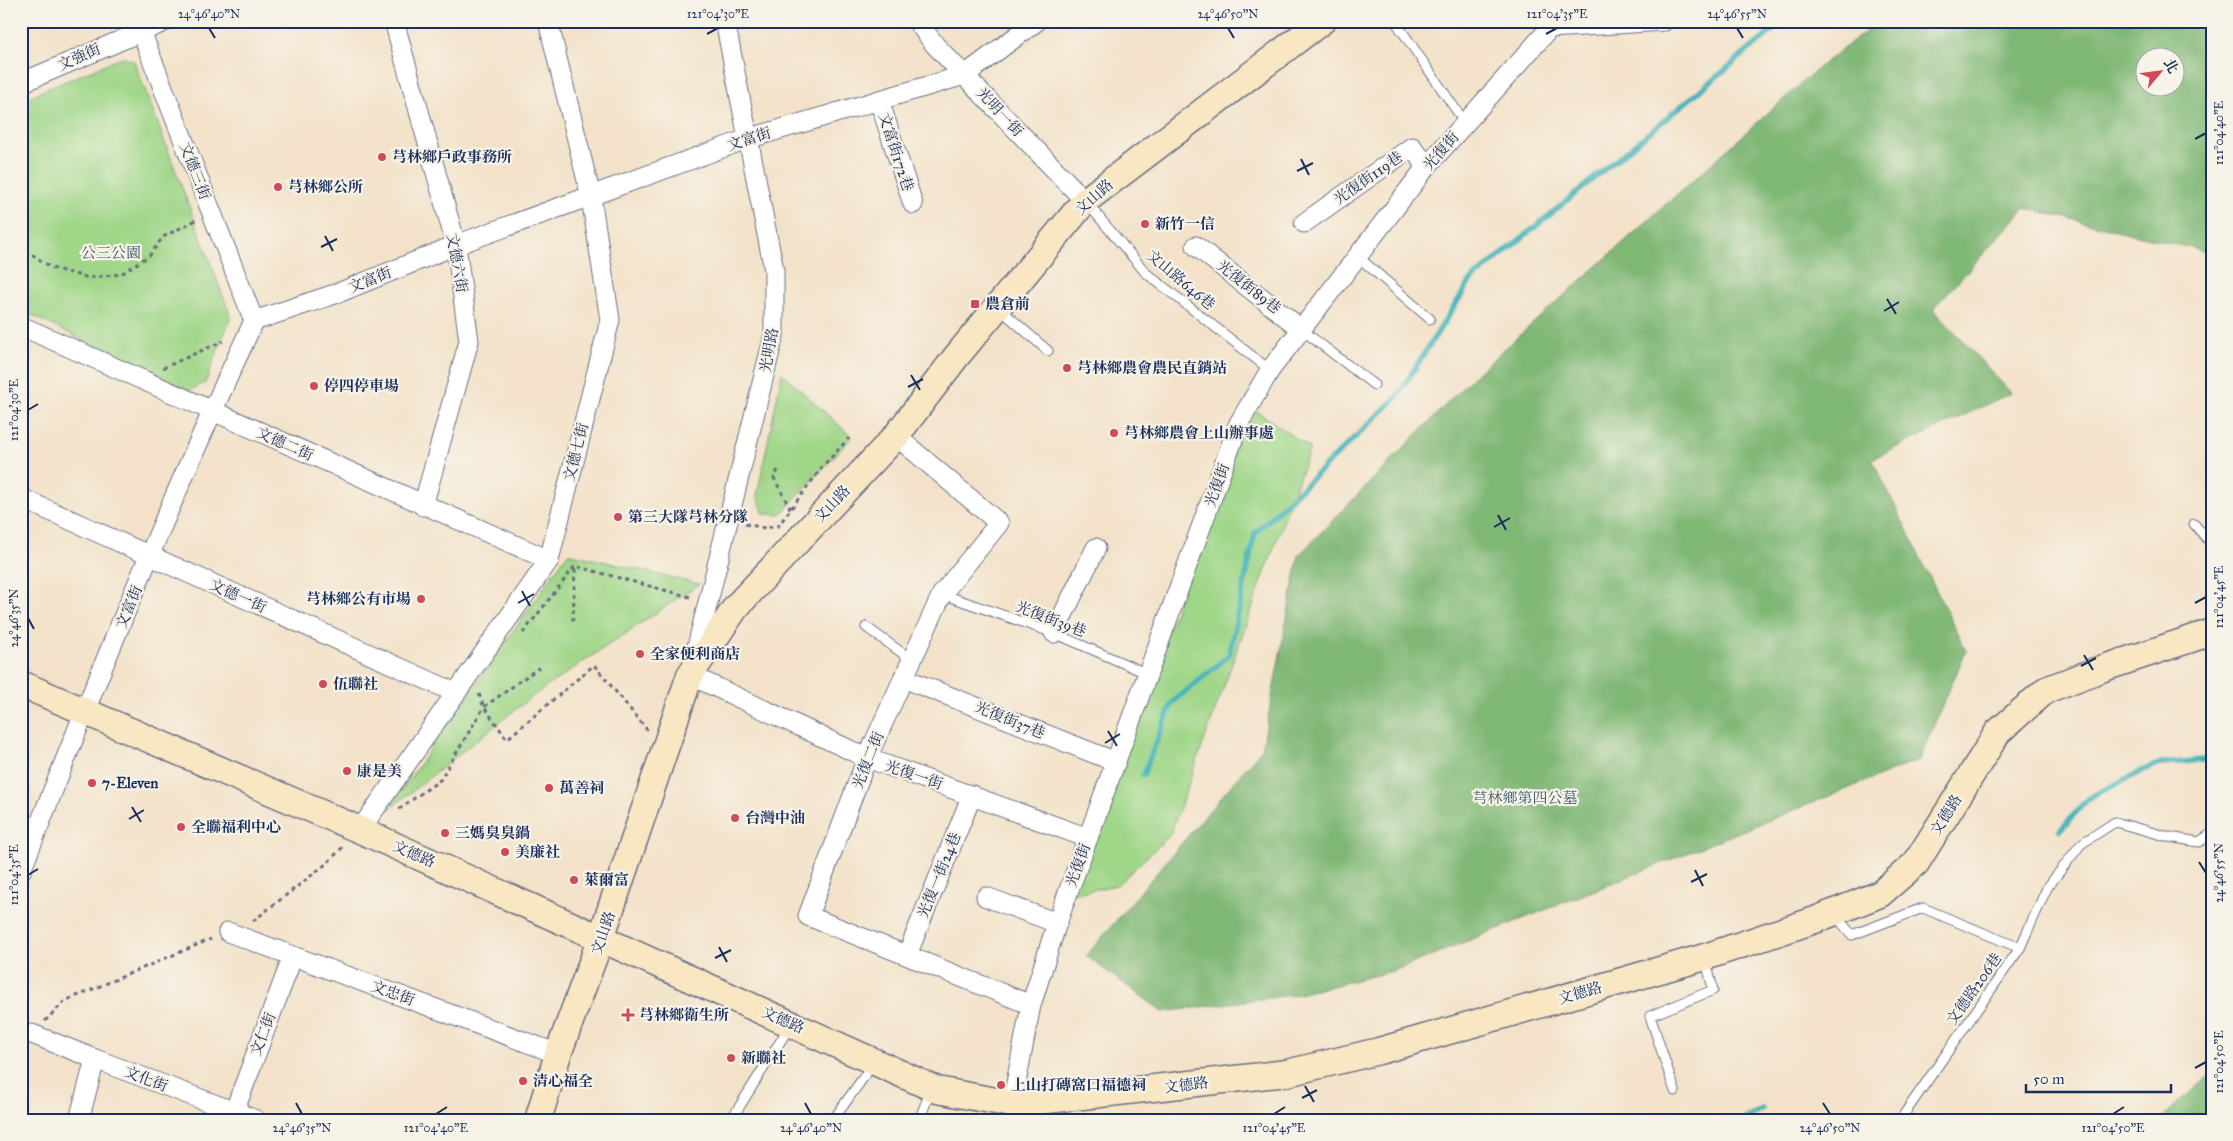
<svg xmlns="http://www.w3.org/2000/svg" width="2233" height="1141" font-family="'IM FELL Great Primer','Noto Serif TC',serif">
<rect width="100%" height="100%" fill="#f7f3e8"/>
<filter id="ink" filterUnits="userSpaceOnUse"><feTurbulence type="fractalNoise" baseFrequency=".02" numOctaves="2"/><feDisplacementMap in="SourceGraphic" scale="10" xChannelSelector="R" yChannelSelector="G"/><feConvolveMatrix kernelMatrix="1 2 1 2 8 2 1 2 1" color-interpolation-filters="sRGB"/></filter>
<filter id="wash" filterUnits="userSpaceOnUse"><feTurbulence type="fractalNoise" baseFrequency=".0096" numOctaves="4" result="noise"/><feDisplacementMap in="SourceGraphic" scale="20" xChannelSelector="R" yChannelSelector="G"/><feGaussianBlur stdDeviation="1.12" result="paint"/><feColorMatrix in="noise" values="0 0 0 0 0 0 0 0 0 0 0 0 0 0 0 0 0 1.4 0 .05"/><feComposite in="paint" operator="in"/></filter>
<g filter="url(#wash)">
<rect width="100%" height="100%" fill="#f3e2c9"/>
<!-- green -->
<g fill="#9fd687" stroke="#5d8272">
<path d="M123,57L134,61L231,317L205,383L189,391L21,310V100Z"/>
<path d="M782,373L852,437L780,515L764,514L757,495Z"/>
<path d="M1255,410L1310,448L1170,835L1117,885L1071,894L1241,432Z"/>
<path d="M568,553L699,584L534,695L387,811Z"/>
</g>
<!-- forest -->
<g fill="#7fb774" stroke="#4d7369" fill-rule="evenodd">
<path d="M1880,21H2212V253L2025,208L1933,309L2011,393L1872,459L1966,651L1919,760L1393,971L1299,994L1163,1012L1086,956L1262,749L1299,555L1473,377L1824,63ZM2146,58H2176V88H2146Z"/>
<path d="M2212,1072V1120H2160Z"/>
</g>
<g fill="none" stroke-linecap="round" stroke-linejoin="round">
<!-- stream -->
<g stroke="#44b4bb" stroke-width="5.5">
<path d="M1143,775L1172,703L1229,655L1255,533L1396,398L1471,280L1784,21"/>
<path d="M2060,830L2090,797L2154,765L2212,759"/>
<path d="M1743,1120L1762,1109"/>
</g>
</g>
</g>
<g filter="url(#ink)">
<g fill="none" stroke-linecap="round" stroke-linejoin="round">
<defs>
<g id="service">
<path d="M1395,21L1465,123"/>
<path d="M1087,203L1146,273L1270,370"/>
<path d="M1357,256L1430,319"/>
<path d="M1000,309L1048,351"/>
<path d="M1301,329L1374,385"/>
<path d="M2194,524L2212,544"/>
<path d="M942,594L1054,633L1148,674"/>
<path d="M866,627L912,660"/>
<path d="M1835,915L1852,935L1923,908L2020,948L1900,1120"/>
<path d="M2020,948L2047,888L2081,844L2115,822L2169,837L2199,842L2212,833"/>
<path d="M1675,1091L1650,1016L1713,990L1706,960"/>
<path d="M731,1120L790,1026"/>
<path d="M833,1120L873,1064"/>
<path d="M919,1120L931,1090"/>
</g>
<g id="minor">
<path d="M137,21L254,321"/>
<path d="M394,21L456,245L469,341L423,506"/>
<path d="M725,21L774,270V335L690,675L867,758L1088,838"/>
<path d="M917,21L935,45L1085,201"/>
<path d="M21,83L166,21"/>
<path d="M879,100L913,204"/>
<path d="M1304,223L1412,147L1427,166"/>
<path d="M1196,246L1301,329"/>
<path d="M21,326L549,560"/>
<path d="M896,436L999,523L942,594L867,758L808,916L1031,1005"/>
<path d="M21,498L454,692"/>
<path d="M1054,633L1096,548"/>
<path d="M903,678L1116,762"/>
<path d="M360,830L549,560L610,320L591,197L548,21"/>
<path d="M21,871C94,686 169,501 254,321L338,293L456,245L747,139L965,75L1037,21"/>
<path d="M986,897L1057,923"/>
<path d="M228,932L558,1054"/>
<path d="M907,955L972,795"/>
<path d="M32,1034L95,1059"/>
<path d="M1012,1104L1031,1005L1057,923L1239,423L1270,370L1427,166L1550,28L1664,21"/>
<path d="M79,1120L95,1059L256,1120"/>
<path d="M231,1120L293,956"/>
</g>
<g id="secondary">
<path d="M21,684L360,830L937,1090L1012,1104L1287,1073L1379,1051L1705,957L1815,920L1880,894L1916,863L1998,732L2046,690L2101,669L2212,632"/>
<path d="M538,1120L558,1054L601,938L690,675L736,607L896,436L956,357L1085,201L1322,21"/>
</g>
</defs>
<!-- service casing -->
<use href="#service" stroke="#676e83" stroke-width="11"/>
<!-- minor casing -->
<use href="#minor" stroke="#676e83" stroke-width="21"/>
<!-- secondary casing -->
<use href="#secondary" stroke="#676e83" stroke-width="29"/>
<!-- path -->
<g stroke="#676e83" stroke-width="3" stroke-dasharray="4 4" stroke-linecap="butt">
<path d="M21,243L27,251L52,268L89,278L121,274L150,255L163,237L196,220"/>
<path d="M21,264L27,251"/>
<path d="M163,368L223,341"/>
<path d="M778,470L774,478L791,510"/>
<path d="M745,524L765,528L778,526L823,466L849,438"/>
<path d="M573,621L575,567"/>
<path d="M523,633L575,566L690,597"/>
<path d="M479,694L484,707L507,739L594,665L648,731"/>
<path d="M399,809L440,780L484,707L541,666"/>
<path d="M253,921L326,864L343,847"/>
<path d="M45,1021L65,1001L211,939"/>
</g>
<!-- service -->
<use href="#service" stroke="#fff" stroke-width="9"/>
<!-- minor -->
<use href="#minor" stroke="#fff" stroke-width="19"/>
<!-- secondary -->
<use href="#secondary" stroke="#f9e7c3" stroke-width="26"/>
</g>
</g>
<!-- ticks -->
<path fill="none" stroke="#1b2f5e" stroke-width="2" d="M209,28L215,38M1228,28L1234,38M1737,28L1743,38M707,34L718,28M1546,34L1557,28M2195,139L2206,133M1301,159L1309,175M1297,171L1313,163M325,236L333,251M321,247L337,239M1887,299L1896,314M1884,311L1899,302M911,375L920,390M908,387L923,379M28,410L38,404M1498,515L1506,530M1494,527L1510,518M522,591L530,606M518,603L534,594M2195,603L2206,597M28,618L34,629M2084,655L2093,670M2081,666L2096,658M1108,731L1117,746M1105,743L1120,734M132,807L141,822M129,819L144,810M2199,862L2206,873M1695,870L1703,886M28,875L38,869M1691,882L1707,874M719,947L727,962M715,958L731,950M2195,1068L2206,1062M1305,1086L1314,1102M1302,1098L1317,1090M296,1103L302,1114M805,1103L811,1114M1823,1103L1830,1114M436,1114L447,1107M1274,1114L1285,1107M2113,1114L2124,1107"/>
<!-- markers -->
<g fill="#d1495b" stroke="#f7f3e8" stroke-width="2">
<circle cx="382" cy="157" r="5"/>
<circle cx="278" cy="187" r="5"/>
<circle cx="1145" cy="224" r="5"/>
<rect x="970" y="299" width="10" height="10" rx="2.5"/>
<circle cx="1067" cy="368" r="5"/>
<circle cx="314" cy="386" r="5"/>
<circle cx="1114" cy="433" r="5"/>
<circle cx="618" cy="517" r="5"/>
<circle cx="421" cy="599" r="5"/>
<circle cx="640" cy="654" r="5"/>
<circle cx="323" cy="684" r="5"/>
<circle cx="347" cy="771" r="5"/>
<circle cx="92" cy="783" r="5"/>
<circle cx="549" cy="788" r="5"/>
<circle cx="735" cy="818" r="5"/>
<circle cx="181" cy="827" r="5"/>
<circle cx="445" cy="833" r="5"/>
<circle cx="505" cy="852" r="5"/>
<circle cx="574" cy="880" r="5"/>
<path d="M625.5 1007.5h5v5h5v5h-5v5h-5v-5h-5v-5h5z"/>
<circle cx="731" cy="1058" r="5"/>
<circle cx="523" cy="1081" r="5"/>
<circle cx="1001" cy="1085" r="5"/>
</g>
<g text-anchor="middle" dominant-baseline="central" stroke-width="4.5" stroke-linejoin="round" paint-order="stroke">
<!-- street labels -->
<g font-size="15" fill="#1b2f5e" stroke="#f7f3e8">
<text transform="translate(79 57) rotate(-24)">文強街</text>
<text transform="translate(1000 112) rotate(47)">光明一街</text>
<text transform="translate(749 139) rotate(-18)">文富街</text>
<text transform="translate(1441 151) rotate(-49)">光復街</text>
<text transform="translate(896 152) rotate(72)">文富街172巷</text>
<text transform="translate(195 171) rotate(69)">文德三街</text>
<text transform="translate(1368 178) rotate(-35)">光復街119巷</text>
<text transform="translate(1094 197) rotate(-42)">文山路</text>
<text transform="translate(457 263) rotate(80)">文德六街</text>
<text transform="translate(370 280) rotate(-22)">文富街</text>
<text transform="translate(1181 280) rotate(40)">文山路646巷</text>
<text transform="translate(1249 287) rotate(38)">光復街89巷</text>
<text transform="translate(769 350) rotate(-80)">光明路</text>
<text transform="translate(285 444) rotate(24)">文德二街</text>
<text transform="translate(576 452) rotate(-76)">文德七街</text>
<text transform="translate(1217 485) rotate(-70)">光復街</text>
<text transform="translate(832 504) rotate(-47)">文山路</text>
<text transform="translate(238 596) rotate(24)">文德一街</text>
<text transform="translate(129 607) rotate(-67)">文富街</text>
<text transform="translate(1051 619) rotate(21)">光復街39巷</text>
<text transform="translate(1010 720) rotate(22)">光復街37巷</text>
<text transform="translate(868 760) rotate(-68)">光復二街</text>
<text transform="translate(914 775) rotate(19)">光復一街</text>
<text transform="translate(1946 815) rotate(-58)">文德路</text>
<text transform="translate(414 854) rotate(24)">文德路</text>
<text transform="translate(1078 865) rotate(-70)">光復街</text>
<text transform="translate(939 875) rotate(-68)">光復一街24巷</text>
<text transform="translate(603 933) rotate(-71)">文山路</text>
<text transform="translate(1974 989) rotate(-55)">文德路206巷</text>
<text transform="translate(393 993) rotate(20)">文忠街</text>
<text transform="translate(1580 993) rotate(-16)">文德路</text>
<text transform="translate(783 1020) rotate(24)">文德路</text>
<text transform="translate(263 1034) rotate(-69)">文仁街</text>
<text transform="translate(146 1079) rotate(21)">文化街</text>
<text transform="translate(1186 1085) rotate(-7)">文德路</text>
</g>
<!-- poi labels -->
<g font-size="15" font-weight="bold" fill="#1b2f5e" stroke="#f7f3e8" text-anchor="start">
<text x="392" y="157">芎林鄉戶政事務所</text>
<text x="288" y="187">芎林鄉公所</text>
<text x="1155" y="224">新竹一信</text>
<text x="985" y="304">農倉前</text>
<text x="1077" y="368">芎林鄉農會農民直銷站</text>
<text x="324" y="386">停四停車場</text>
<text x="1124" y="433">芎林鄉農會上山辦事處</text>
<text x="628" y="517">第三大隊芎林分隊</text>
<text x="411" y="599" text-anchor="end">芎林鄉公有市場</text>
<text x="650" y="654">全家便利商店</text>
<text x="333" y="684">伍聯社</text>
<text x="357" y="771">康是美</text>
<text x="102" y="783">7-Eleven</text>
<text x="559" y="788">萬善祠</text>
<text x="745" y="818">台灣中油</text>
<text x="191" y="827">全聯福利中心</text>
<text x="455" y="833">三媽臭臭鍋</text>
<text x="515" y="852">美廉社</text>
<text x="584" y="880">萊爾富</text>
<text x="639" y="1015">芎林鄉衛生所</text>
<text x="741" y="1058">新聯社</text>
<text x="533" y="1081">清心福全</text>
<text x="1011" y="1085">上山打磚窩口福德祠</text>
</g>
<!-- park labels -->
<g font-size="15" fill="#3c5968" stroke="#f7f3e8">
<text x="111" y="253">公三公園</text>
<text x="1525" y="798">芎林鄉第四公墓</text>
</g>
</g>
<!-- margin -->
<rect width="2233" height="1141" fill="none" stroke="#f7f3e8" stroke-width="55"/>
<!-- north arrow -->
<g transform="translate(2160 72) rotate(61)"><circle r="24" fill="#f7f3e8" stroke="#9fa5b1"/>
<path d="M0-4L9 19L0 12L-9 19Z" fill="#d1495b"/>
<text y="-8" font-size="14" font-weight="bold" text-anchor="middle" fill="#1b2f5e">北</text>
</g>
<!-- scale -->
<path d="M2026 1084v8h145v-8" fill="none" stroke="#1b2f5e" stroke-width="2.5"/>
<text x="2033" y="1084" font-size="15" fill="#1b2f5e" stroke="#f7f3e8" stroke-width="4" paint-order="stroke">50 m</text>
<rect x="28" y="28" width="2178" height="1086" fill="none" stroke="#1b2f5e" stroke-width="2"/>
<g font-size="12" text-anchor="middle" fill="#1b2f5e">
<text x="209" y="18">24°46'40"N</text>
<text x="718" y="18">121°04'30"E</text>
<text x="1228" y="18">24°46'50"N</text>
<text x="1557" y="18">121°04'35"E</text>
<text x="1737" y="18">24°46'55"N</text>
<text transform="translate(2219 133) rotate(-90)" y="4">121°04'40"E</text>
<text transform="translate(14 410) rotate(-90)" y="4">121°04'30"E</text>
<text transform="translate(2219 597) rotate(-90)" y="4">121°04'45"E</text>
<text transform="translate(14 618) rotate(-90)" y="4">24°46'35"N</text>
<text transform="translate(2219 873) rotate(-90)" y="4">24°46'55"N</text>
<text transform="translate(14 875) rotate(-90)" y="4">121°04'35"E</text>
<text transform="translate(2219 1062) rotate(-90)" y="4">121°04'50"E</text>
<text x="302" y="1132">24°46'35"N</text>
<text x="436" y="1132">121°04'40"E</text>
<text x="811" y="1132">24°46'40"N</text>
<text x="1274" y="1132">121°04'45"E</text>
<text x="1830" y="1132">24°46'50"N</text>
<text x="2113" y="1132">121°04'50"E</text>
</g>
</svg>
